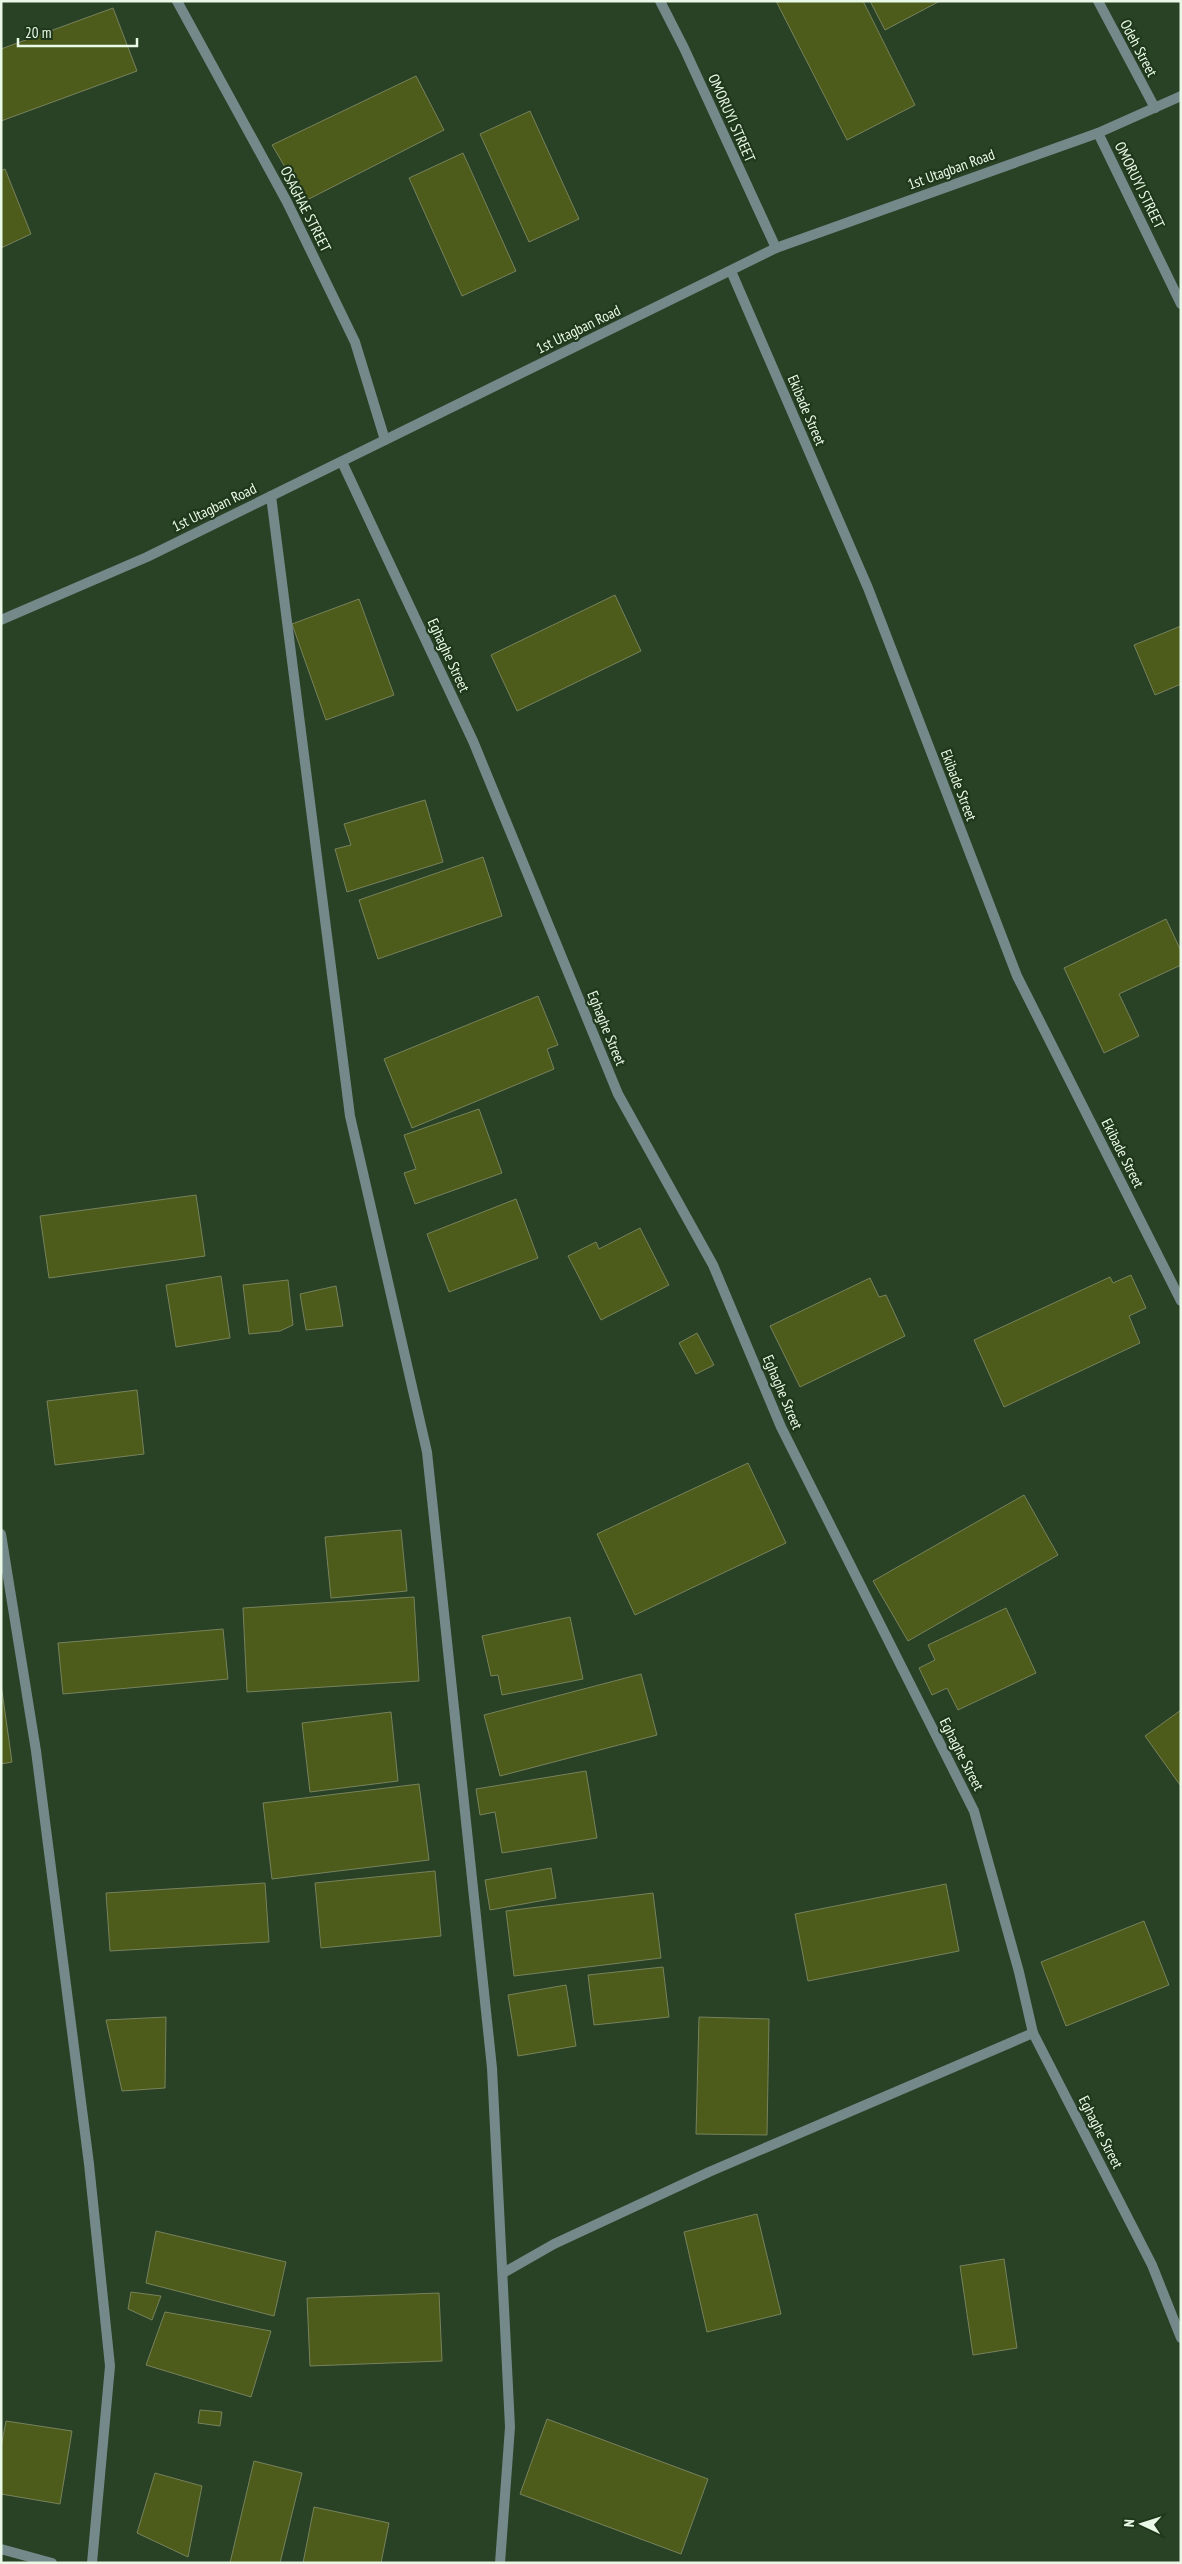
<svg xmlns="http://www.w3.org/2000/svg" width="1182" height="2564" font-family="'PT Sans Narrow',sans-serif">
<rect width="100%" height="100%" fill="#294125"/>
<!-- building -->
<g fill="#4d5c1b" stroke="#77825c">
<path d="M776,1H863L915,105L847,140Z"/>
<path d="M870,1H940L885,30Z"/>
<path d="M113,8L137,71L1,121V49Z"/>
<path d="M416,76L444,130L305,201L272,145Z"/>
<path d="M530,111L579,219L529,242L480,134Z"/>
<path d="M463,153L516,271L462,296L409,178Z"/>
<path d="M5,169L31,234L1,248V171Z"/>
<path d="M615,595L641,651L517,711L491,655Z"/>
<path d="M359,599L394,695L326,720L292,624Z"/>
<path d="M1181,626V684L1155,695L1134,645Z"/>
<path d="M425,800L443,862L347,892L335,849L351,845L344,824Z"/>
<path d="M483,857L502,916L378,959L359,900Z"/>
<path d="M1166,919L1181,951V965L1119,994L1139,1036L1104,1053L1064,968Z"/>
<path d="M538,996L558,1045L547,1049L554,1069L412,1128L384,1059Z"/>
<path d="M479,1109L502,1173L415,1204L404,1173L416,1169L404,1135Z"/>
<path d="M196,1195L205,1256L49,1278L40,1216Z"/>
<path d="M516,1199L538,1258L449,1292L427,1234Z"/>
<path d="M640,1228L669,1285L601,1320L568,1256L596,1242L599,1249Z"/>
<path d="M1131,1275L1146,1308L1129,1316L1140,1343L1004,1407L974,1340L1110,1277L1113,1283Z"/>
<path d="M221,1276L230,1338L176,1347L166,1285Z"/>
<path d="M870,1278L879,1297L886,1295L905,1336L800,1387L770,1326Z"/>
<path d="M288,1280L293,1325L280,1331L249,1334L243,1285Z"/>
<path d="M336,1286L343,1326L306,1330L300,1294Z"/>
<path d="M697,1333L714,1365L696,1374L679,1343Z"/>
<path d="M137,1390L144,1454L55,1465L47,1401Z"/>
<path d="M748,1463L786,1543L635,1615L597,1534Z"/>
<path d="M1024,1495L1058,1555L908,1641L873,1581Z"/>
<path d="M401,1530L407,1591L331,1598L325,1537Z"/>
<path d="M414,1597L419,1681L247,1692L243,1608Z"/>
<path d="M1006,1608L1036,1673L958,1710L947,1688L932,1695L919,1668L935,1660L928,1645Z"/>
<path d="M570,1617L583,1679L502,1695L498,1675L491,1676L482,1636Z"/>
<path d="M223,1629L228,1679L63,1694L58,1643Z"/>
<path d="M641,1674L657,1735L500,1776L484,1715Z"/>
<path d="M2,1691L12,1762L1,1764V1691Z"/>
<path d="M1181,1710V1784L1180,1785L1145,1736Z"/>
<path d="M391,1712L398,1781L310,1792L302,1723Z"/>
<path d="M586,1771L597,1838L502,1853L495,1812L480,1815L476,1789Z"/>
<path d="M419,1784L429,1860L272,1879L263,1803Z"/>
<path d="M551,1868L556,1898L490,1910L485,1880Z"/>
<path d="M435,1871L441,1936L321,1948L315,1883Z"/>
<path d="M265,1883L269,1942L110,1951L106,1893Z"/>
<path d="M946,1884L959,1951L808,1981L795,1914Z"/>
<path d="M653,1893L661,1958L514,1976L506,1911Z"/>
<path d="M1144,1921L1169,1985L1066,2026L1041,1962Z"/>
<path d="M663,1967L669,2017L594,2025L588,1975Z"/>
<path d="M566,1985L576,2046L518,2056L508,1995Z"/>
<path d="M166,2017L165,2088L122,2091L106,2020Z"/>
<path d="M699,2017L769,2019L767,2135L696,2134Z"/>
<path d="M757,2214L781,2314L707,2332L684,2232Z"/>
<path d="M156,2231L286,2262L274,2316L146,2283Z"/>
<path d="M1004,2259L1017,2348L973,2355L960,2266Z"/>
<path d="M131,2292L161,2296L152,2320L128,2309Z"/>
<path d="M439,2293L442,2361L310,2366L307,2298Z"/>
<path d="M165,2312L271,2331L251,2397L146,2365Z"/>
<path d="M200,2410L222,2412L220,2426L198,2423Z"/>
<path d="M547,2419L708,2479L681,2554L520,2494Z"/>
<path d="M6,2421L72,2431L60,2504L1,2494V2447Z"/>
<path d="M254,2461L302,2473L280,2563H230Z"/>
<path d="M155,2473L202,2486L188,2557L137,2533Z"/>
<path d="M314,2507L389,2523L381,2563H303Z"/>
</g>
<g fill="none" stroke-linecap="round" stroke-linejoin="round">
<!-- street -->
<g stroke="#73898a" stroke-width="10">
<path d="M177,1L287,202L355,342L385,440"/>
<path d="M660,1L684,48L776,248"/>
<path d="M1098,1L1155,108"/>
<path d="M1098,133L1181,304"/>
<path d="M731,271L868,588L1017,976L1181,1301"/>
<path d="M342,462L473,741L618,1094L713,1265L781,1427L974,1811L1019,1972L1033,2033L1152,2265L1181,2338"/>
<path d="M271,496L350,1116L427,1452L492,2068L510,2427L500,2563"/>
<path d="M1,620L147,557L776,248L1098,133L1181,96"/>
<path d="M1,1534L36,1751L89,2164L110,2366L92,2563"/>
<path d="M503,2273L554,2244L709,2172L1033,2033"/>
<path d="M1,2549L52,2563"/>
</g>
</g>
<g text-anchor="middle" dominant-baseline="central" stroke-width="4.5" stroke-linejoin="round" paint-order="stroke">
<!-- street labels -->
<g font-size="15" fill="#eaf9e7" stroke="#1f371b">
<text transform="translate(1139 48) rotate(62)">Odeh Street</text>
<text transform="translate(732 118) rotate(66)">OMORUYI STREET</text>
<text transform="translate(951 169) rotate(-20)">1st Utagban Road</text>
<text transform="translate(1140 185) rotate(64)">OMORUYI STREET</text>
<text transform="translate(306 209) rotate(63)">OSAGHAE STREET</text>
<text transform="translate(578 329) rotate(-26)">1st Utagban Road</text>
<text transform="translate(807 410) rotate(67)">Ekibade Street</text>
<text transform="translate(214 507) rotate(-26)">1st Utagban Road</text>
<text transform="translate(449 655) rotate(65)">Eghaghe Street</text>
<text transform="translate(959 785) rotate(69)">Ekibade Street</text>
<text transform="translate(607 1028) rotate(68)">Eghaghe Street</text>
<text transform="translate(1123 1153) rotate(63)">Ekibade Street</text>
<text transform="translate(783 1392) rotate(67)">Eghaghe Street</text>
<text transform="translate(962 1754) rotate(63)">Eghaghe Street</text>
<text transform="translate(1101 2132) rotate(63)">Eghaghe Street</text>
</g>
</g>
<!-- border -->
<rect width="1182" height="2564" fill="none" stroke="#eaf9e7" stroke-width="5"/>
<!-- north arrow -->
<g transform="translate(1142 2524) rotate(274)" stroke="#1f371b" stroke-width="4" paint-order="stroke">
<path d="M0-4L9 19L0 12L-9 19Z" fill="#eaf9e7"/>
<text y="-8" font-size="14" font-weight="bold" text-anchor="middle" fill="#eaf9e7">N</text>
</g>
<!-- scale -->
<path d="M18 38v8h119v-8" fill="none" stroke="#eaf9e7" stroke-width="2.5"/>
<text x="25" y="38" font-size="15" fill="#eaf9e7" stroke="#1f371b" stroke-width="4" paint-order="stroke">20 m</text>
</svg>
